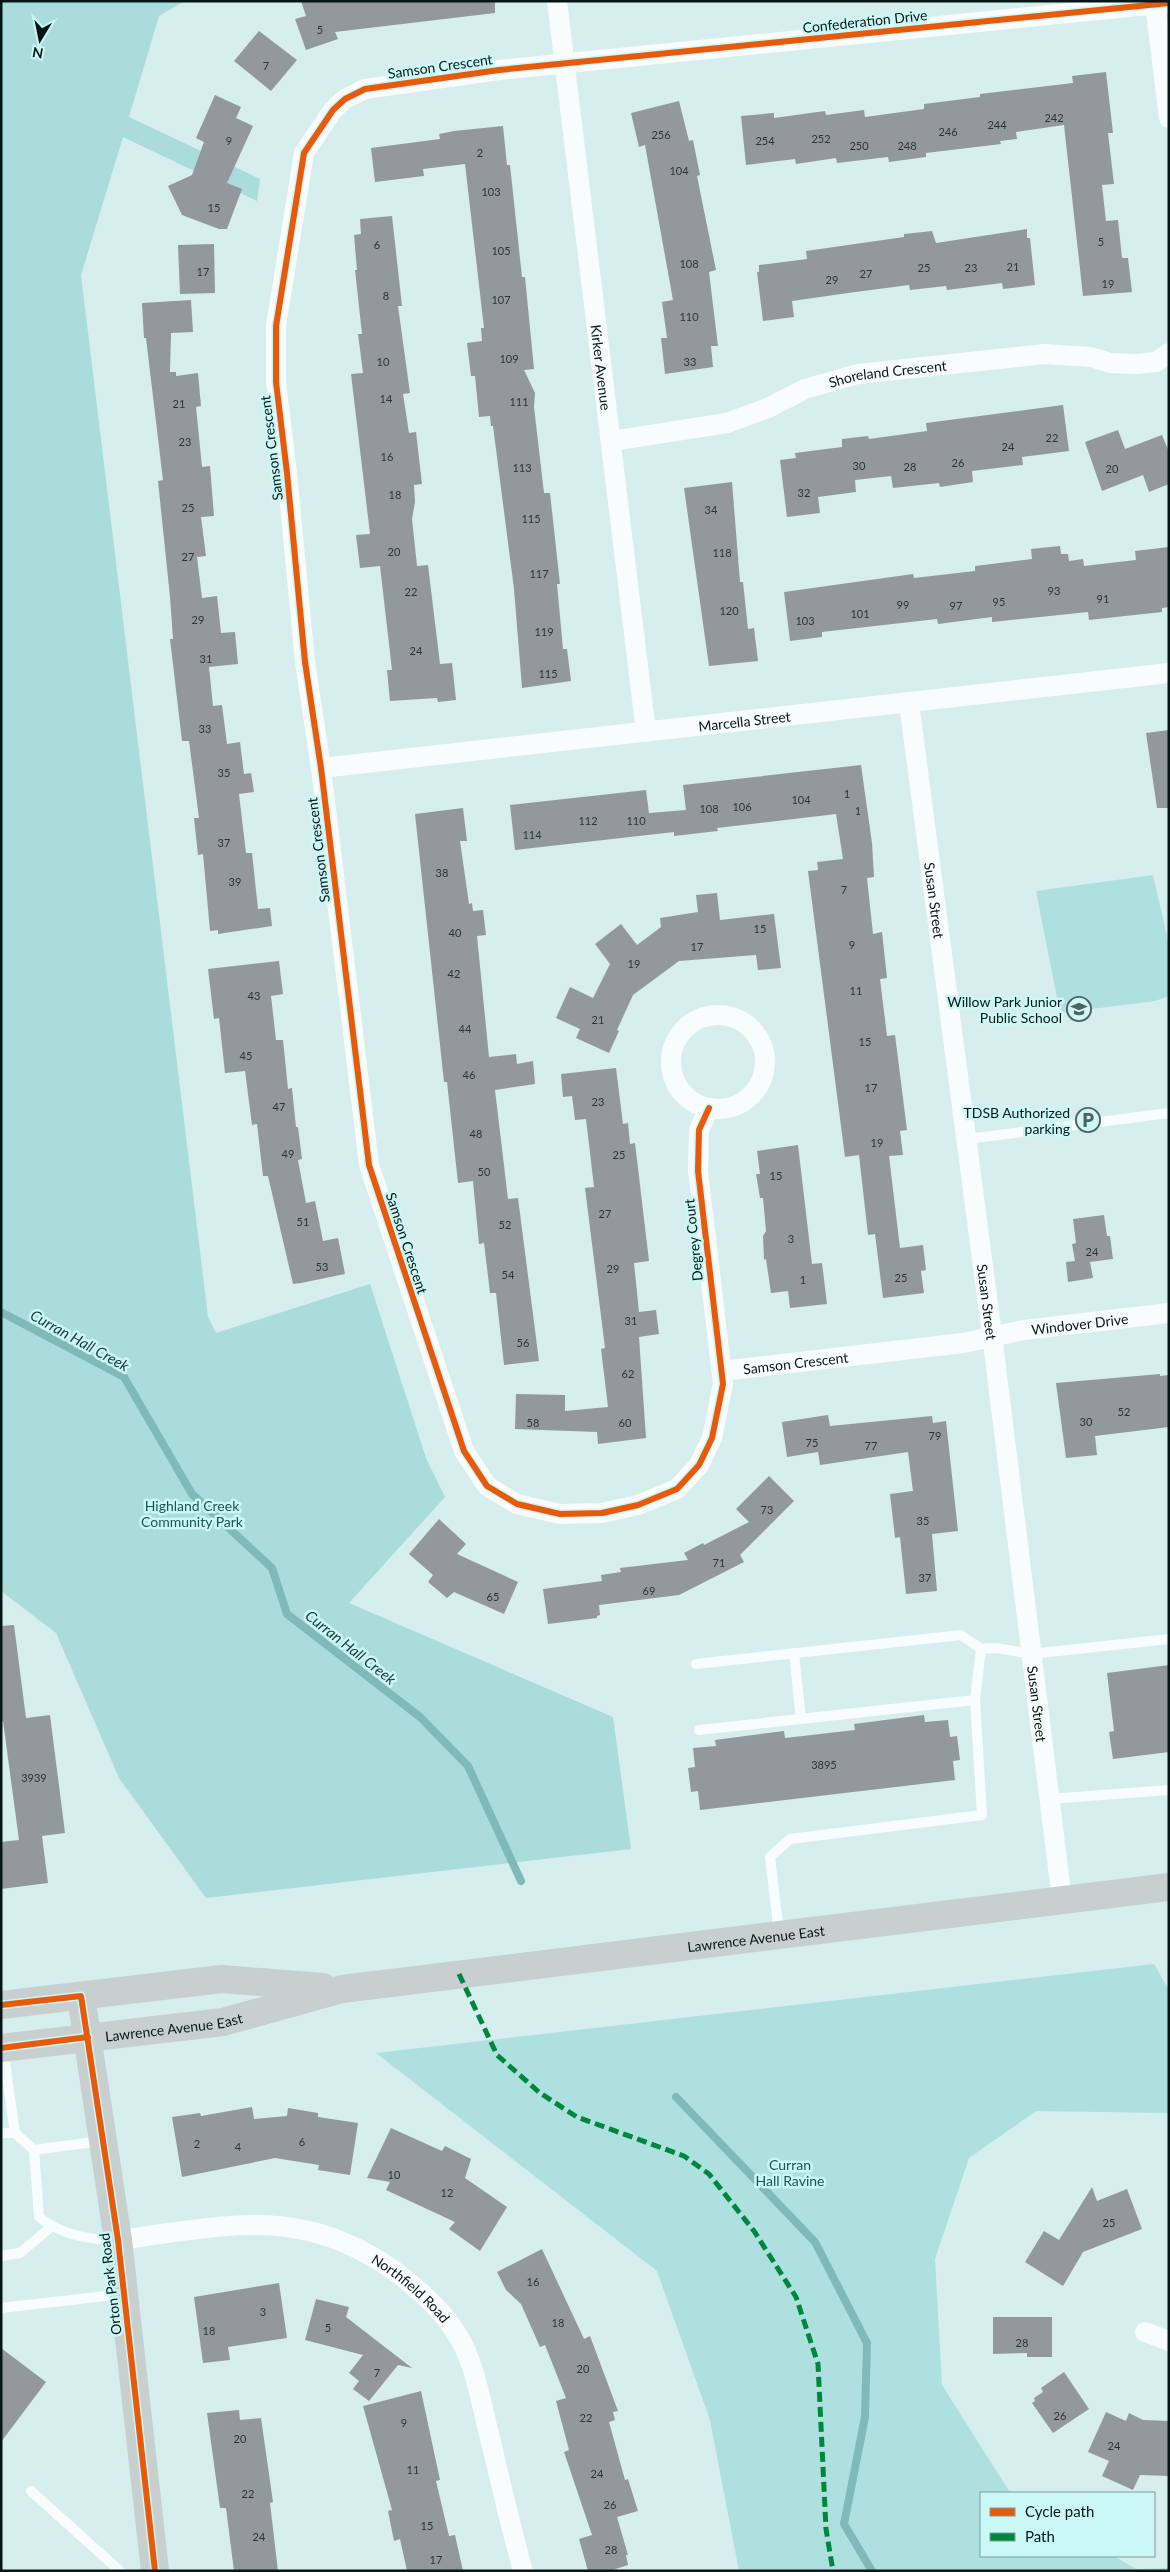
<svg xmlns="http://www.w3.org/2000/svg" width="1170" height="2572" font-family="Lato,sans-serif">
<rect width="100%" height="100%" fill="#d6eeed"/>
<!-- green -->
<g fill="#aee0df">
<path d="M1153,875L1169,945V996L1155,1001L1060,1013L1036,891Z"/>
<path d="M1154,1964L1169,1990V2113L1036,2111L969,2158L935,2259L942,2385L1009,2491L1014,2493H981V2556H1114L1136,2569L1169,2568V2571H739L710,2420L657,2271L376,2053Z"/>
</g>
<!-- forest -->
<path fill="#a9dcda" d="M1,1H185L159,16L129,117L260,179L257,201L123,137L81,275L208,1317L216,1333L370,1284L426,1458L445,1497L349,1603L613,1717L631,1849L206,1898L119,1778L56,1633L1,1591Z"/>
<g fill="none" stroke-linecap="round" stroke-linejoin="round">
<!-- stream -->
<g stroke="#80bab8" stroke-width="8">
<path d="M1,1312L124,1377L192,1494L272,1568L287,1614L420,1717L468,1766L521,1881"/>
<path d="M676,2097L815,2242L867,2343L865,2417L844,2524L872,2571"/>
</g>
</g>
<!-- building -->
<g fill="#93989f">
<path d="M301,1H495V13L335,32L338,39L306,50L295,19L306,16Z"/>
<path d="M259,31L297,60L271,91L234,61Z"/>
<path d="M1106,72L1113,133H1108L1114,184L1102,185L1106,221L1118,220L1122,258H1128L1132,292L1083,296L1064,125L1016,132L1017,139L1000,141L1001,144L926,153V157L889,162L888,157L837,163L836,158L796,164L795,159L746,165L741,116L774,113V118L825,111L826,115L864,110L865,117L924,109V104L980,97V94L1073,83L1072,76Z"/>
<path d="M215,95L241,107L236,118L253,126L227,183L242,189L227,229H219L182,215L168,186L192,175L204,142L196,138Z"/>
<path d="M679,101L689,141L693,140L700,175L697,176L716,270L709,272L718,346H711L713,367L665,374L661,338H667L662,302L673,300L645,145L639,147L631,113Z"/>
<path d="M503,126L507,165H510L522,277H525L534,369L524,370L535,393L534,407L544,493H550L560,584H557L563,649H567L571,681L522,688L514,589L493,426H491L490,416L479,417L475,376H471L467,343L482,341L481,328H484L465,164L423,169L424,176L375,182L371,148L440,139L439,134L454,131Z"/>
<path d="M392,216L402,306H398L410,393L403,394L409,433L416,432L422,484L414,485L415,502L412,519L417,566L428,565L440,664L452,663L456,700L438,702L437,698L390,701L387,670H392L380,566L360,568L356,535L370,534L351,374L363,373L358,334H362L355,270H357L354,235L361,234L360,219Z"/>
<path d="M1027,229V238H1030L1035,285L1003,289L1002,283L947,290L946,286L910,290L909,285L848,293L792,301L794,317L763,321L757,272H759V265L807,259L806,251L904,237V234L932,231L936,243Z"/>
<path d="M214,244L215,293L180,294L178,245Z"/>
<path d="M191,300L193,332L171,333L170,372H176V376L198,373L201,406L196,407L202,467L210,466L214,516L201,517L206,556L197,557L202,598L217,596L221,633L235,632L238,664L209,667L213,706L222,705L227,744L240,742L244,774L251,773L254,792L239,794L246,853H252L258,909L270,908L272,926L218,934V930L210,931L203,854L198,855L194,818H199L189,741H182L170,639H173L170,597L158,481L163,480L146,338H144L142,303Z"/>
<path d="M1063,405L1069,451L1022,457L1023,465L972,471L973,482L940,487L939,483L893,488L891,476L855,480L856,492L818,497L820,513L787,517L780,460L796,458L795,453L842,447V439L868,436L869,439L927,431L926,423Z"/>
<path d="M1118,430L1125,449L1162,435L1169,452V484L1149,492L1143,475L1102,491L1085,442Z"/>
<path d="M732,482L740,582H743L748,629L754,628L758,661L709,666L684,488Z"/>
<path d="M1060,546L1061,554H1068L1069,561L1083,559L1084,566L1136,560L1135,551L1169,547V607L1162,608V612L1089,620L1088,612L992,622V617L938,624L937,619L822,632V637L790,641L784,592L913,574L914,578L975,571V566L1032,559L1031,549Z"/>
<path d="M1169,730V808H1157L1146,733Z"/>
<path d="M861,765L872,843L874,877L867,878L873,934L882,932L887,978L880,979L887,1036L895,1035L907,1130L900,1131L903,1155L889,1156L900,1248L923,1245L926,1270L921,1271L924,1293L883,1298L875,1234L868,1235L859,1155L845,1157L808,871L818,870L817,862L843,859L836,814L717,828L718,831L674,836V832L515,850L510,805L646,790L649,813L686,810L683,785Z"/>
<path d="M463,808L467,841H460L469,904L472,903L473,911L483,910L486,935L477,936L489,1057L516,1054L517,1064L533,1061L535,1084L495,1090L508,1199L518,1198L539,1361L504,1365L496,1293H490L484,1243L479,1244L473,1181L458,1183L447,1082H444L415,814Z"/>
<path d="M717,893L720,920L774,914L781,968L758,970L756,955L679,961L633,995L617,1030L619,1031L609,1053L576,1038L580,1029L556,1018L570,987L593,998L610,964L595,944L621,924L637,945L661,927L660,918L698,912L696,895Z"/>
<path d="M279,961L283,994L271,996L276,1040H283L288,1089L292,1088L296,1127H298L302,1159L298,1160L306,1203L315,1201L323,1241L338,1238L345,1274L301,1283L293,1284L268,1176H263L257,1124L252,1125L245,1071L225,1073L219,1018L214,1019L208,969Z"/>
<path d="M616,1068L623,1124L628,1123L630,1144L635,1143L649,1261L634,1263L639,1312L656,1310L659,1334L639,1337L646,1438L598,1444L597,1432L515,1429L516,1394L565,1395V1411L608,1407L601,1349L605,1348L585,1188L594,1187L586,1119L575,1120L572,1096L563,1097L561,1074Z"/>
<path d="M798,1145L812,1264L822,1263L827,1304L790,1308L788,1291L771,1293L766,1259L764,1260L763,1236L766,1231L763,1198H760L756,1174H760L757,1151Z"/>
<path d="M1104,1215L1107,1236H1110L1113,1259L1090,1262L1093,1278L1068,1282L1066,1262L1075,1261L1072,1244L1076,1243L1073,1219Z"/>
<path d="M1160,1374V1376L1169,1375V1427L1095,1436L1097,1455L1066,1458L1056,1383Z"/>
<path d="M828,1415L830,1426L932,1416L933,1423L946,1421L958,1531L932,1534L937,1591L906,1594L900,1537L895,1538L890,1494L913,1491L908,1452L820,1465L818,1452L787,1457L782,1422Z"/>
<path d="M769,1476L794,1501L740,1555L744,1562L679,1595L599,1605L600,1615L597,1616V1618L548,1624L543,1589L602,1581L601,1575L621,1572L620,1568L688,1560L684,1553L703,1543L704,1545L749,1522L736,1509Z"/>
<path d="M439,1519L466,1544L457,1554L518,1582L504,1614L454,1592L447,1598L428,1582L433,1575L409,1554Z"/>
<path d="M14,1625L26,1718L50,1715L65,1833L42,1836L48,1883L1,1889V1842L19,1840L3,1721H1V1626Z"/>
<path d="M1169,1665V1752L1113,1759L1109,1732L1114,1731L1107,1673Z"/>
<path d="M924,1715L925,1722L948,1720L950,1737L957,1736L960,1760L953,1761L955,1780L700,1810L698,1791L691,1792L688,1768L695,1767L693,1748L716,1746L715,1740L784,1731L785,1738L855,1730L854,1724Z"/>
<path d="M252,2107L254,2119L287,2116L288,2108L318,2113V2117L358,2123L350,2175L318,2170L319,2165L275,2158L182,2177L172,2117L200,2113L201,2116Z"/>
<path d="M391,2128L442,2151L445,2146L471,2159L465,2178L507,2207L480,2251L449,2229L455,2222L386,2190L390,2182L367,2178Z"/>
<path d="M1092,2187L1097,2201L1127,2189L1142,2229L1083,2252L1063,2286L1025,2262L1044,2231L1059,2240Z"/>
<path d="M542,2249L584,2339L590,2336L618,2411L613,2412L615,2420L609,2422L625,2480L628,2479L638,2511L617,2517L628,2555H626L628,2565L609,2571H588L579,2539L592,2535L564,2452L569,2450L556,2401L566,2398L545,2345L540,2347L521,2304L506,2290L497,2272Z"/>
<path d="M279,2283L287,2338L228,2347L230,2360L203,2363L194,2297Z"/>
<path d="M316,2299L349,2307L346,2317L412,2368L398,2365L369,2401L353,2389L359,2381L349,2373L363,2355L305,2340Z"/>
<path d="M993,2317H1052V2357H1027V2353L993,2354Z"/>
<path d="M1,2348L46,2382L1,2442Z"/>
<path d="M1064,2372L1089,2409L1053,2433L1032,2403L1035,2401L1034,2398L1043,2392L1041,2388Z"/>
<path d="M421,2391L440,2480L436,2481L449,2536L455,2535L463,2571H407L400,2539L394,2541L388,2511L392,2510L363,2406Z"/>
<path d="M239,2410L240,2420L261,2418L273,2502L270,2503L278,2571H234L226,2508H220L207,2413Z"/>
<path d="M1106,2412L1126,2421L1129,2413L1143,2420L1169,2421V2476L1140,2475L1133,2490L1102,2476L1109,2461L1088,2452Z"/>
</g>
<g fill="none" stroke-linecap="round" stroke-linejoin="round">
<!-- lane -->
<g stroke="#f9fcfc" stroke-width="10">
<path d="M967,1139L1169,1113"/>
<path d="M794,1653L801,1719"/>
<path d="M696,1664L961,1635L981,1649"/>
<path d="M699,1730L975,1700"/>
<path d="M1049,1799L1169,1790"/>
<path d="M779,1933L770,1857L790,1839L982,1815L975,1700L981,1649L996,1648L1031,1654L1169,1639"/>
<path d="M3,2048L15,2133L34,2150"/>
<path d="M1,2133H15"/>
<path d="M101,2141L34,2150L39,2217C61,2235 89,2240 117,2240"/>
<path d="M1,2256L20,2253L51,2227"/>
<path d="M1,2308L123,2294"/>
<path d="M31,2491L120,2571"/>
</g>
<!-- street -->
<g stroke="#f9fcfc" stroke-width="20">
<path id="s1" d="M557,1L646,732"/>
<path d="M1155,4L1169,118"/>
<path id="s2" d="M612,441L727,423L768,408L805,389L858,374L1045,354L1091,357L1110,363L1137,364L1156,362L1169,353"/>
<path id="s3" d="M909,703L992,1335L1062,1900"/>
<path id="s4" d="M321,768L1169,673"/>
<circle cx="718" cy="1062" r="47"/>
<path d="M709,1108L699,1130L698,1171L723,1384L712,1438L699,1465L677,1489L638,1505L602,1513L560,1514L517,1504L487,1486L464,1451L369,1165L321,768L305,662L287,473L276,382V326L304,153L333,110L345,99L365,89L499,70L1169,3"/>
<path id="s5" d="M722,1371L963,1343L1024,1330L1169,1313"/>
<path id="s6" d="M118,2240C227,2226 304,2203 400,2275C424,2294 446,2314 461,2341C476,2368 483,2412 491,2442C501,2485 511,2528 523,2571"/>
<path d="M1145,2332L1169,2341"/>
</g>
<!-- secondary -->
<g stroke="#c7cfcf" stroke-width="28">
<path d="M81,1996L118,2240L155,2571"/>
<path d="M1,2005L222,1979L323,1987"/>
<path id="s7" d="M1,2048L223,2022L342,1989L1169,1887"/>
</g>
<!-- quiet -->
<path stroke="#00873e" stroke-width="5" stroke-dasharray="10 5" stroke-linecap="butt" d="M459,1974L497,2055L540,2093L577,2117L684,2156L709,2174L754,2231L796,2297L818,2364L826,2529L833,2571"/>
<defs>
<g id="cycleway">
<path d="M709,1108L699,1130L698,1171L723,1384L712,1438L699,1465L677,1489L638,1505L602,1513L560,1514L517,1504L487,1486L464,1451L369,1165L321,768L305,662L287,473L276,382V326L304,153L333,110L345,99L365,89L499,70L1169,3"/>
<path d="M1,2005L81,1996L118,2240L155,2571"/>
<path d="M1,2048L88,2037"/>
</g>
</defs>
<!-- cycleway casing -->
<use href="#cycleway" stroke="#cbf8f6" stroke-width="9"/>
<!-- cycleway -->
<use href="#cycleway" stroke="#e8590c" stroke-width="6"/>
</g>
<!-- icons -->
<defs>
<symbol id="school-ring" viewBox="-11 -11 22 22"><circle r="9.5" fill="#cbf8f6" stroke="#4f6261" stroke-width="1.5"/><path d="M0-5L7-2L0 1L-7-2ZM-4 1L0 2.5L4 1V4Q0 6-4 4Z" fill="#4f6261"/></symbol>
<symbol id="parking-ring" viewBox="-11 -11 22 22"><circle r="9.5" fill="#cbf8f6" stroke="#4f6261" stroke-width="1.5"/><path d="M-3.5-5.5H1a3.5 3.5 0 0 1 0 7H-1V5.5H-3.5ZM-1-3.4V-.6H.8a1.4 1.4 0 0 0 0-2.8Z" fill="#4f6261"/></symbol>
</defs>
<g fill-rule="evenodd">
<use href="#school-ring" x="1065" y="995" width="28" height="28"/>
<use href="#parking-ring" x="1074" y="1106" width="28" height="28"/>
</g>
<g text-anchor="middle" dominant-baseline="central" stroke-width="5" stroke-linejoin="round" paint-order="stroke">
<!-- number labels -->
<g font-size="11" fill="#293638">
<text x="320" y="29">5</text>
<text x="266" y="65">7</text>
<text x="1054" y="117">242</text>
<text x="997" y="124">244</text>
<text x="948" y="131">246</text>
<text x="661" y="134">256</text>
<text x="821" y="138">252</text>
<text x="229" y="140">9</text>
<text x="765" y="140">254</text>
<text x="859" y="145">250</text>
<text x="907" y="145">248</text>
<text x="480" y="152">2</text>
<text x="679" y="170">104</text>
<text x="491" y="191">103</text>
<text x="214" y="207">15</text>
<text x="1101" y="241">5</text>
<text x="377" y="244">6</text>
<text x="501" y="250">105</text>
<text x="689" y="263">108</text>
<text x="1013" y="266">21</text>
<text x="924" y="267">25</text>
<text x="971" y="267">23</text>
<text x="203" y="271">17</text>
<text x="866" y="273">27</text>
<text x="832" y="279">29</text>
<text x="1108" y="283">19</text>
<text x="386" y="295">8</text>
<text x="501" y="299">107</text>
<text x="689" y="316">110</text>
<text x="509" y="358">109</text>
<text x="383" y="361">10</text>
<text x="690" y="361">33</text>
<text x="386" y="398">14</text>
<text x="519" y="401">111</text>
<text x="179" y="403">21</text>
<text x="1052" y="437">22</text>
<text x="185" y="441">23</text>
<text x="1008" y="446">24</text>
<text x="387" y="456">16</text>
<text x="958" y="462">26</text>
<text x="859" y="465">30</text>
<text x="910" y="466">28</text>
<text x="522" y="467">113</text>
<text x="1112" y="468">20</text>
<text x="804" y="492">32</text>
<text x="395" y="494">18</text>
<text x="188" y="507">25</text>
<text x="711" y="509">34</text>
<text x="531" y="518">115</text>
<text x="394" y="551">20</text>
<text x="722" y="552">118</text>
<text x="188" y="556">27</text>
<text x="539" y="573">117</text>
<text x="1054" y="590">93</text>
<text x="411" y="591">22</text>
<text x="1103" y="598">91</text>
<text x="999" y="601">95</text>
<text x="903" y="604">99</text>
<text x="956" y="605">97</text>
<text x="729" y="610">120</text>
<text x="860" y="613">101</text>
<text x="198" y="619">29</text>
<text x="805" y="620">103</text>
<text x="544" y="631">119</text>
<text x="416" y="650">24</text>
<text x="206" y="658">31</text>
<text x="548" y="673">115</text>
<text x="205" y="728">33</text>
<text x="224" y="772">35</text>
<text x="847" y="793">1</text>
<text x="801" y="799">104</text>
<text x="742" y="806">106</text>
<text x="709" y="808">108</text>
<text x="858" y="810">1</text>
<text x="588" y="820">112</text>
<text x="636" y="820">110</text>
<text x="532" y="834">114</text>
<text x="224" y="842">37</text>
<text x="442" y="872">38</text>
<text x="235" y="881">39</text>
<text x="844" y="889">7</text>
<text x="760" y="928">15</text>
<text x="455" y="932">40</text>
<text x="852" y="944">9</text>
<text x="697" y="946">17</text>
<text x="634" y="963">19</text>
<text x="454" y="973">42</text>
<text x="856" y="990">11</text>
<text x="254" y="995">43</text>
<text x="598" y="1019">21</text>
<text x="465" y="1028">44</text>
<text x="865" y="1041">15</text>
<text x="246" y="1055">45</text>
<text x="469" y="1074">46</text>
<text x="871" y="1087">17</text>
<text x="598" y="1101">23</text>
<text x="279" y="1106">47</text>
<text x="476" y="1133">48</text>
<text x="877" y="1142">19</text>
<text x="288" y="1153">49</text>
<text x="619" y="1154">25</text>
<text x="484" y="1171">50</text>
<text x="776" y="1175">15</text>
<text x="605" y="1213">27</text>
<text x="303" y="1221">51</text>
<text x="505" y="1224">52</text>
<text x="791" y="1238">3</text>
<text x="1092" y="1251">24</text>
<text x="322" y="1266">53</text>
<text x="613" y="1268">29</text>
<text x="508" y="1274">54</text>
<text x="901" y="1277">25</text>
<text x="803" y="1279">1</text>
<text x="631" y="1320">31</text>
<text x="523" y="1342">56</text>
<text x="628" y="1373">62</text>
<text x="1124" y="1411">52</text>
<text x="1086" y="1421">30</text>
<text x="533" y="1422">58</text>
<text x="625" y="1422">60</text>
<text x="935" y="1435">79</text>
<text x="812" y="1442">75</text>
<text x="871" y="1445">77</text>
<text x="767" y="1509">73</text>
<text x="923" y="1520">35</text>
<text x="719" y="1562">71</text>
<text x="925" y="1577">37</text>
<text x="649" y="1590">69</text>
<text x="493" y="1596">65</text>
<text x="824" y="1764">3895</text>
<text x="34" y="1777">3939</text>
<text x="302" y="2141">6</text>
<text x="197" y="2143">2</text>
<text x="238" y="2146">4</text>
<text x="394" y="2174">10</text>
<text x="447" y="2192">12</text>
<text x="1109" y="2222">25</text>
<text x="533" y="2281">16</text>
<text x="263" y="2311">3</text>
<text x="558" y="2322">18</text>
<text x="328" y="2327">5</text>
<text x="209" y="2330">18</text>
<text x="1022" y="2342">28</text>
<text x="583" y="2368">20</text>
<text x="377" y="2372">7</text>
<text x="1060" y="2415">26</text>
<text x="586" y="2417">22</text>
<text x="404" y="2422">9</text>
<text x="240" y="2438">20</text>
<text x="1114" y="2445">24</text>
<text x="413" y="2469">11</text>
<text x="597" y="2473">24</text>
<text x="248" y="2493">22</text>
<text x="610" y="2504">26</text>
<text x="427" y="2525">15</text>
<text x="259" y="2536">24</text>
<text x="611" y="2549">28</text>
<text x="436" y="2559">17</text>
</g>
<!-- street labels -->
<g font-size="14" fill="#061616" stroke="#cbf8f6">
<text transform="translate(865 21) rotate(-6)">Confederation Drive</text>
<text transform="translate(440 66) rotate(-8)">Samson Crescent</text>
<text stroke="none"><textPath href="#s1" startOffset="369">Kirker Avenue</textPath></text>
<text stroke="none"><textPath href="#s2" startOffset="286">Shoreland Crescent</textPath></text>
<text transform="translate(271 448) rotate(-97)">Samson Crescent</text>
<text stroke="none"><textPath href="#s4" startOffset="426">Marcella Street</textPath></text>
<text transform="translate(318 850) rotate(-97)">Samson Crescent</text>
<text stroke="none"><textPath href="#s3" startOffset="199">Susan Street</textPath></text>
<text transform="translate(693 1240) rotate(-96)">Degrey Court</text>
<text transform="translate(407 1243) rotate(72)">Samson Crescent</text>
<text stroke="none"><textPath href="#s3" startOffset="604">Susan Street</textPath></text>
<text stroke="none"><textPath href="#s5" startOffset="361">Windover Drive</textPath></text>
<text stroke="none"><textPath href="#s5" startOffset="74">Samson Crescent</textPath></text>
<text stroke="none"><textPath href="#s3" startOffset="1009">Susan Street</textPath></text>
<text stroke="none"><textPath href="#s7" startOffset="764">Lawrence Avenue East</textPath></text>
<text stroke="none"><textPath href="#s7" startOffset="174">Lawrence Avenue East</textPath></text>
<text transform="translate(110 2284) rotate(-97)">Orton Park Road</text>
<text stroke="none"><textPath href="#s6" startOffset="311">Northfield Road</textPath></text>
</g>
<!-- poi labels -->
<g font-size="14" fill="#061616" stroke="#cbf8f6" text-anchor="end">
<text x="1062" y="1001">Willow Park Junior<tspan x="1062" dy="16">Public School</tspan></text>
<text x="1070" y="1112">TDSB Authorized<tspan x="1070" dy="16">parking</tspan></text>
</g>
<!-- park labels -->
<g font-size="14" fill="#175655" stroke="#cbf8f6">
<text x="192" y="1505">Highland Creek<tspan x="192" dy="16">Community Park</tspan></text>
<text x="790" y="2164">Curran<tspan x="790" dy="16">Hall Ravine</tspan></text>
</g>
<!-- water labels -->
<g font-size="15" font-style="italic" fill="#183c3b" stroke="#cbf8f6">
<text transform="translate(80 1340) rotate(29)">Curran Hall Creek</text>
<text transform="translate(351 1647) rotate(38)">Curran Hall Creek</text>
</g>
</g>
<!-- border -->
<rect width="1170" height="2572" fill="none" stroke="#061616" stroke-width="5"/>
<!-- legend -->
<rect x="980" y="2492" width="175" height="65" fill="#cbf8f6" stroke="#7c9e9c"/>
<rect x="990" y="2508" width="25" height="8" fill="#e8590c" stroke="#7c9e9c"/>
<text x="1025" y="2517" font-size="15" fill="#061616">Cycle path</text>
<rect x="990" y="2533" width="25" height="8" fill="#00873e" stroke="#7c9e9c"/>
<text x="1025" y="2542" font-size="15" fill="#061616">Path</text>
<!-- north arrow -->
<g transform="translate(40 40) rotate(190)" stroke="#cbf8f6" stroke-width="4" paint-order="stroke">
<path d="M0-4L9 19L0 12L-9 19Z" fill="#061616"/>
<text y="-8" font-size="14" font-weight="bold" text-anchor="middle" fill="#061616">N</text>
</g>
</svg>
